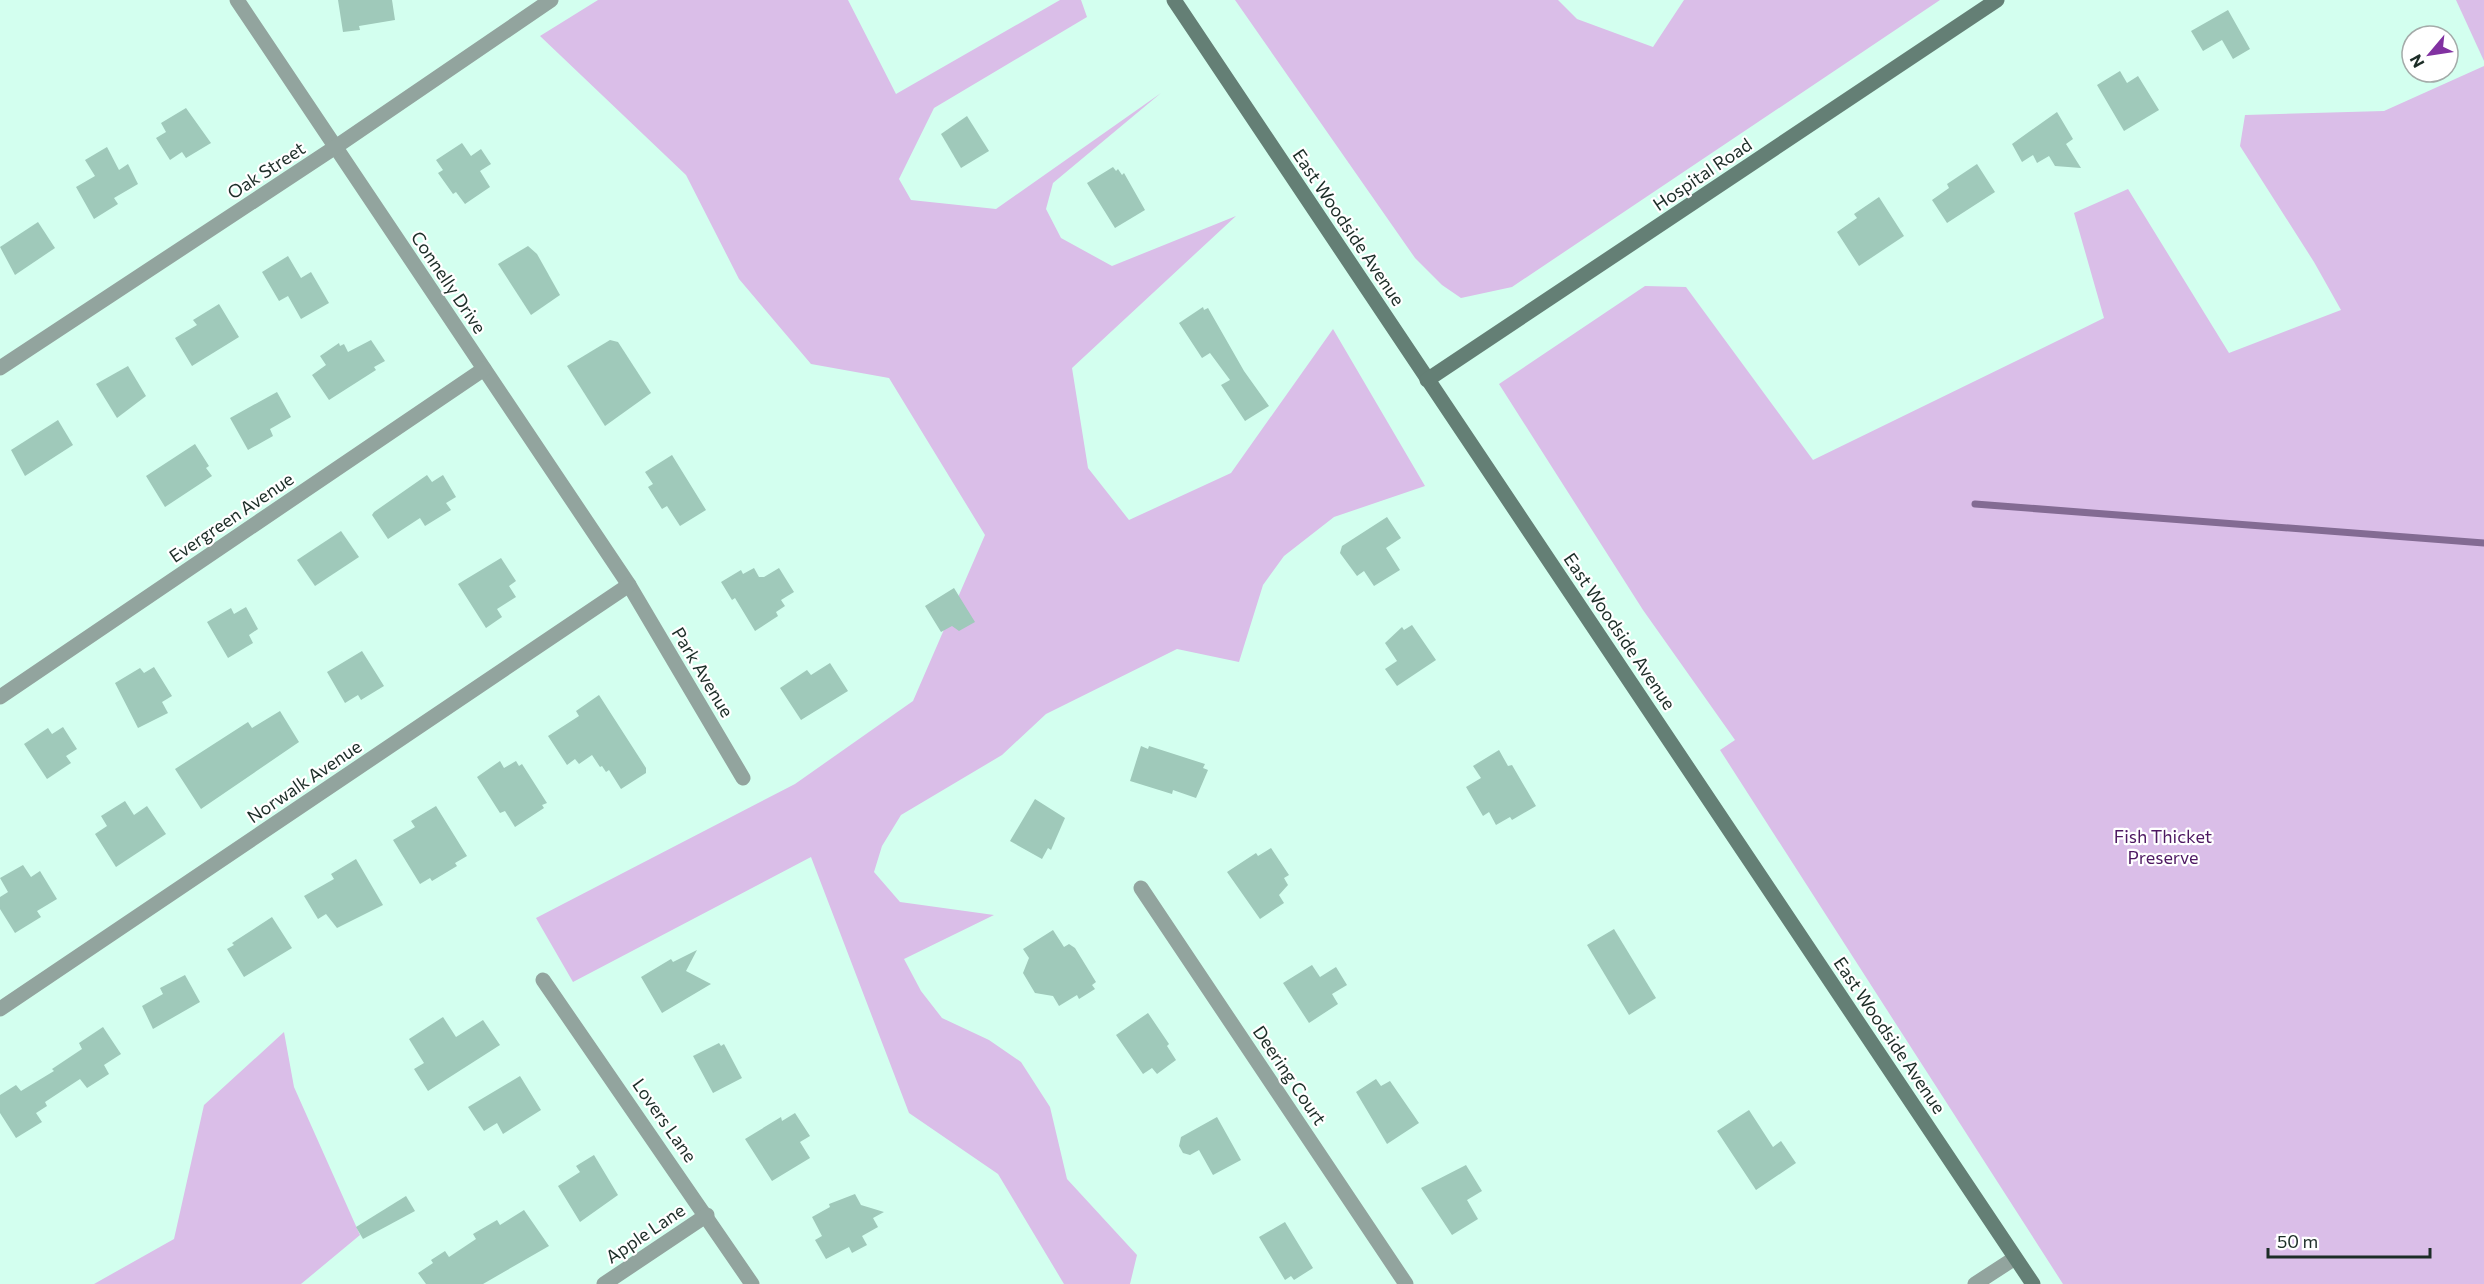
<svg xmlns="http://www.w3.org/2000/svg" width="2484" height="1284" font-family="Commissioner,sans-serif">
<rect width="100%" height="100%" fill="#d3ffef"/>
<!-- green -->
<g fill="#dabee8">
<path d="M598,0H848L896,94L1060,0H1081L1087,17L934,108L899,179L911,200L996,209L1161,93L1053,183L1046,209L1061,238L1112,266L1236,216L1072,368L1088,468L1129,520L1231,473L1333,329L1425,486L1334,517L1284,556L1263,585L1239,662L1177,649L1046,714L1002,755L901,815L882,846L874,872L900,902L994,915L904,959L921,991L942,1018L989,1040L1021,1062L1050,1107L1067,1179L1137,1255L1130,1284H1064L998,1174L909,1113L811,857L573,982L536,918L795,784L913,701L985,535L889,378L811,364L739,279L686,175L540,36Z"/>
<path d="M1235,0H1558L1577,19L1653,47L1684,0H1940L1512,287L1461,298L1442,285L1415,258Z"/>
<path d="M2456,0H2484V61Z"/>
<path d="M2484,66V1284H2063L1720,750L1735,740L1643,610L1499,384L1645,286L1686,287L1813,460L2104,318L2074,213L2128,189L2229,353L2341,310L2314,262L2240,146L2245,115L2384,111Z"/>
<path d="M284,1032L294,1087L360,1235L301,1284H94L174,1239L204,1105Z"/>
</g>
<g fill="none" stroke-linecap="round" stroke-linejoin="round">
<!-- stream -->
<path stroke="#836b93" stroke-width="7" d="M1975,504L2484,543"/>
</g>
<!-- building -->
<g fill="#9fc9ba">
<path d="M338,0H392L395,20L359,26L360,30L343,32Z"/>
<path d="M2228,10L2250,49L2233,59L2222,40L2203,51L2191,31Z"/>
<path d="M2120,71L2127,83L2138,76L2159,110L2124,131L2097,85Z"/>
<path d="M186,108L211,143L186,158L182,152L170,160L156,138L166,132L161,123Z"/>
<path d="M2057,112L2073,139L2066,144L2081,168L2055,166L2049,156L2037,163L2033,155L2022,162L2012,144Z"/>
<path d="M967,116L989,151L961,168L941,134Z"/>
<path d="M462,143L471,156L481,149L491,164L480,171L490,187L465,204L456,192L453,194L438,173L443,170L436,160Z"/>
<path d="M107,147L119,170L128,164L138,184L114,198L118,204L94,219L76,187L95,176L85,160Z"/>
<path d="M1977,164L1995,192L1947,223L1932,200L1949,188L1947,184Z"/>
<path d="M1113,167L1116,171L1118,169L1122,175L1124,173L1145,210L1115,228L1087,183Z"/>
<path d="M1879,197L1904,236L1859,266L1837,232L1857,218L1854,214Z"/>
<path d="M38,222L55,248L15,275L0,247Z"/>
<path d="M528,246L537,254L560,295L531,315L498,264Z"/>
<path d="M288,256L301,278L311,272L329,303L301,319L288,296L279,301L262,272Z"/>
<path d="M219,304L239,337L192,366L175,338L197,325L193,320Z"/>
<path d="M1203,307L1204,310L1208,308L1244,371L1269,406L1245,421L1221,385L1230,380L1210,353L1202,358L1179,323Z"/>
<path d="M371,340L385,361L374,367L376,370L329,400L312,375L326,365L320,356L339,343L340,346L344,344L348,352Z"/>
<path d="M610,340L618,342L651,393L605,426L567,366Z"/>
<path d="M128,366L146,396L117,418L96,384Z"/>
<path d="M277,392L291,417L270,429L273,436L248,450L230,418Z"/>
<path d="M58,420L73,445L25,476L11,450Z"/>
<path d="M195,444L209,466L206,468L212,476L165,507L146,476Z"/>
<path d="M672,455L706,510L680,526L667,506L662,509L648,487L653,484L645,472Z"/>
<path d="M427,475L432,482L443,475L456,497L446,503L451,510L425,526L420,518L388,539L372,515L374,512Z"/>
<path d="M1387,517L1401,538L1386,548L1400,570L1374,586L1364,571L1357,576L1340,553L1342,546Z"/>
<path d="M341,531L359,557L315,586L297,560Z"/>
<path d="M501,558L516,581L509,586L516,597L497,609L502,617L486,628L458,584Z"/>
<path d="M754,568L759,577H764L779,568L794,592L781,600L785,606L776,612L778,616L755,631L735,598L732,600L721,582L741,570L743,574Z"/>
<path d="M954,588L975,622L959,631L952,626L941,632L925,606Z"/>
<path d="M246,607L258,629L249,635L253,643L228,658L207,622L231,608L234,614Z"/>
<path d="M1412,625L1436,660L1397,686L1385,669L1397,661L1385,643L1402,627L1404,630Z"/>
<path d="M362,651L384,686L361,700L358,695L345,703L327,672Z"/>
<path d="M830,663L848,691L801,720L780,688L807,670L811,675Z"/>
<path d="M154,667L172,696L162,702L168,713L138,728L115,683L140,668L144,673Z"/>
<path d="M599,695L646,768V773L621,789L609,770L606,772L602,766L600,767L592,755L579,764L575,759L567,765L548,736L579,716L576,711Z"/>
<path d="M280,711L299,742L201,809L175,769L248,722L252,728Z"/>
<path d="M63,727L77,749L66,756L71,763L47,779L24,744L48,728L52,734Z"/>
<path d="M1141,746L1148,749L1149,746L1205,764L1203,768L1208,770L1196,798L1173,790L1172,794L1130,781Z"/>
<path d="M1499,750L1508,766L1512,765L1536,806L1512,820L1510,817L1496,825L1489,812L1483,816L1466,787L1481,778L1473,766Z"/>
<path d="M500,761L504,768L516,761L519,766L522,764L547,803L542,805L544,808L515,827L505,811L500,813L477,777Z"/>
<path d="M1035,799L1065,818L1051,850L1048,848L1042,859L1010,841Z"/>
<path d="M125,801L134,815L147,806L166,834L116,867L95,834L107,826L101,816Z"/>
<path d="M436,806L467,856L455,863L457,866L432,881L430,878L420,884L393,840L415,827L411,821Z"/>
<path d="M1271,848L1289,875L1284,878L1288,885L1279,895L1284,903L1260,919L1227,872L1256,853L1258,856Z"/>
<path d="M356,859L383,905L337,928L326,914L318,919L304,896L334,879L331,874Z"/>
<path d="M23,865L31,877L40,871L57,899L37,911L41,917L15,933L0,909V897L8,892L0,878Z"/>
<path d="M272,917L292,948L244,977L227,949L234,945L232,943Z"/>
<path d="M1614,929L1656,998L1629,1015L1587,945Z"/>
<path d="M1053,930L1064,947L1069,944L1075,948L1096,982L1092,985L1095,989L1079,999L1077,995L1059,1006L1053,996L1035,993L1023,973L1029,958L1023,949Z"/>
<path d="M697,950L686,971L711,984L662,1013L641,977L671,959L673,962Z"/>
<path d="M1312,965L1320,977L1336,967L1347,985L1332,994L1338,1004L1309,1023L1283,983Z"/>
<path d="M185,975L200,1002L153,1029L142,1006L163,994L160,988Z"/>
<path d="M1148,1013L1169,1044L1167,1046L1176,1060L1157,1074L1152,1068L1143,1074L1116,1035Z"/>
<path d="M443,1017L456,1037L483,1020L500,1045L428,1091L414,1069L424,1063L409,1039Z"/>
<path d="M103,1027L121,1054L104,1065L109,1074L87,1088L80,1079L45,1102L47,1106L36,1113L42,1122L16,1138L0,1113V1095L16,1085L21,1091L54,1071L52,1069L82,1049L79,1043Z"/>
<path d="M719,1043L721,1046L724,1044L742,1078L713,1093L693,1056Z"/>
<path d="M520,1076L541,1110L503,1134L497,1123L484,1131L468,1107Z"/>
<path d="M1376,1079L1381,1086L1390,1081L1419,1123L1387,1144L1356,1092Z"/>
<path d="M1749,1110L1773,1147L1781,1141L1796,1163L1756,1190L1717,1131Z"/>
<path d="M795,1113L810,1136L800,1142L810,1158L772,1181L745,1139L781,1117L782,1121Z"/>
<path d="M1217,1117L1241,1160L1213,1175L1199,1150L1190,1155L1183,1153L1179,1146L1181,1137Z"/>
<path d="M594,1155L618,1195L580,1222L558,1186L580,1172L576,1166Z"/>
<path d="M1466,1165L1482,1191L1467,1200L1478,1219L1452,1235L1421,1188Z"/>
<path d="M855,1194L861,1205L884,1212L873,1218L878,1227L862,1236L867,1245L852,1253L849,1247L826,1259L815,1240L822,1236L812,1217L830,1207L829,1204Z"/>
<path d="M406,1196L415,1211L363,1239L356,1227Z"/>
<path d="M524,1210L549,1246L483,1284H426L418,1273L433,1263L431,1260L445,1251L449,1257L476,1239L473,1234L497,1220L500,1225Z"/>
<path d="M1285,1222L1313,1268L1294,1280L1291,1276L1285,1280L1259,1237Z"/>
</g>
<g fill="none" stroke-linecap="round" stroke-linejoin="round">
<!-- street -->
<g stroke="#92a49e" stroke-width="15">
<path d="M237,0L629,585L743,778"/>
<path d="M0,368L337,146L551,0"/>
<path d="M0,697L484,369"/>
<path d="M1141,888L1406,1284"/>
<path d="M543,980L752,1284"/>
<path d="M0,1009L629,585"/>
<path d="M604,1284L707,1215"/>
<path d="M1975,1284L2015,1258"/>
</g>
<!-- secondary -->
<g stroke="#647f75" stroke-width="15">
<path d="M1174,0L2033,1284"/>
<path d="M1427,380L1997,0"/>
</g>
</g>
<g text-anchor="middle" dominant-baseline="central" stroke-width="4.5" stroke-linejoin="round" paint-order="stroke">
<!-- street labels -->
<g font-size="18" fill="#1c2d27" stroke="#fff">
<text transform="translate(266 170) rotate(-33)">Oak Street</text>
<text transform="translate(1702 174) rotate(-34)">Hospital Road</text>
<text transform="translate(1349 227) rotate(56)">East Woodside Avenue</text>
<text transform="translate(449 282) rotate(56)">Connelly Drive</text>
<text transform="translate(231 517) rotate(-34)">Evergreen Avenue</text>
<text transform="translate(1620 631) rotate(56)">East Woodside Avenue</text>
<text transform="translate(703 672) rotate(59)">Park Avenue</text>
<text transform="translate(304 781) rotate(-34)">Norwalk Avenue</text>
<text transform="translate(1890 1035) rotate(56)">East Woodside Avenue</text>
<text transform="translate(1290 1075) rotate(56)">Deering Court</text>
<text transform="translate(665 1120) rotate(55)">Lovers Lane</text>
<text transform="translate(645 1233) rotate(-34)">Apple Lane</text>
</g>
<!-- park labels -->
<g font-size="18" fill="#4e1962" stroke="#fff">
<text x="2163" y="836">Fish Thicket<tspan x="2163" dy="21">Preserve</tspan></text>
</g>
</g>
<!-- north arrow -->
<g transform="translate(2430 54) rotate(241)"><circle r="28" fill="#ffffff" stroke="#a4aba9" stroke-width="1.5"/>
<path d="M0-4.5L10 22L0 15L-10 22Z" fill="#8131a1"/>
<text y="-9" font-size="16" font-weight="bold" text-anchor="middle" fill="#1c2d27">N</text>
</g>
<!-- scale -->
<path d="M2268 1248v9h162v-9" fill="none" stroke="#1c2d27" stroke-width="3"/>
<text x="2277" y="1248" font-size="18" fill="#1c2d27" stroke="#ffffff" stroke-width="4.5" paint-order="stroke">50 m</text>
</svg>
